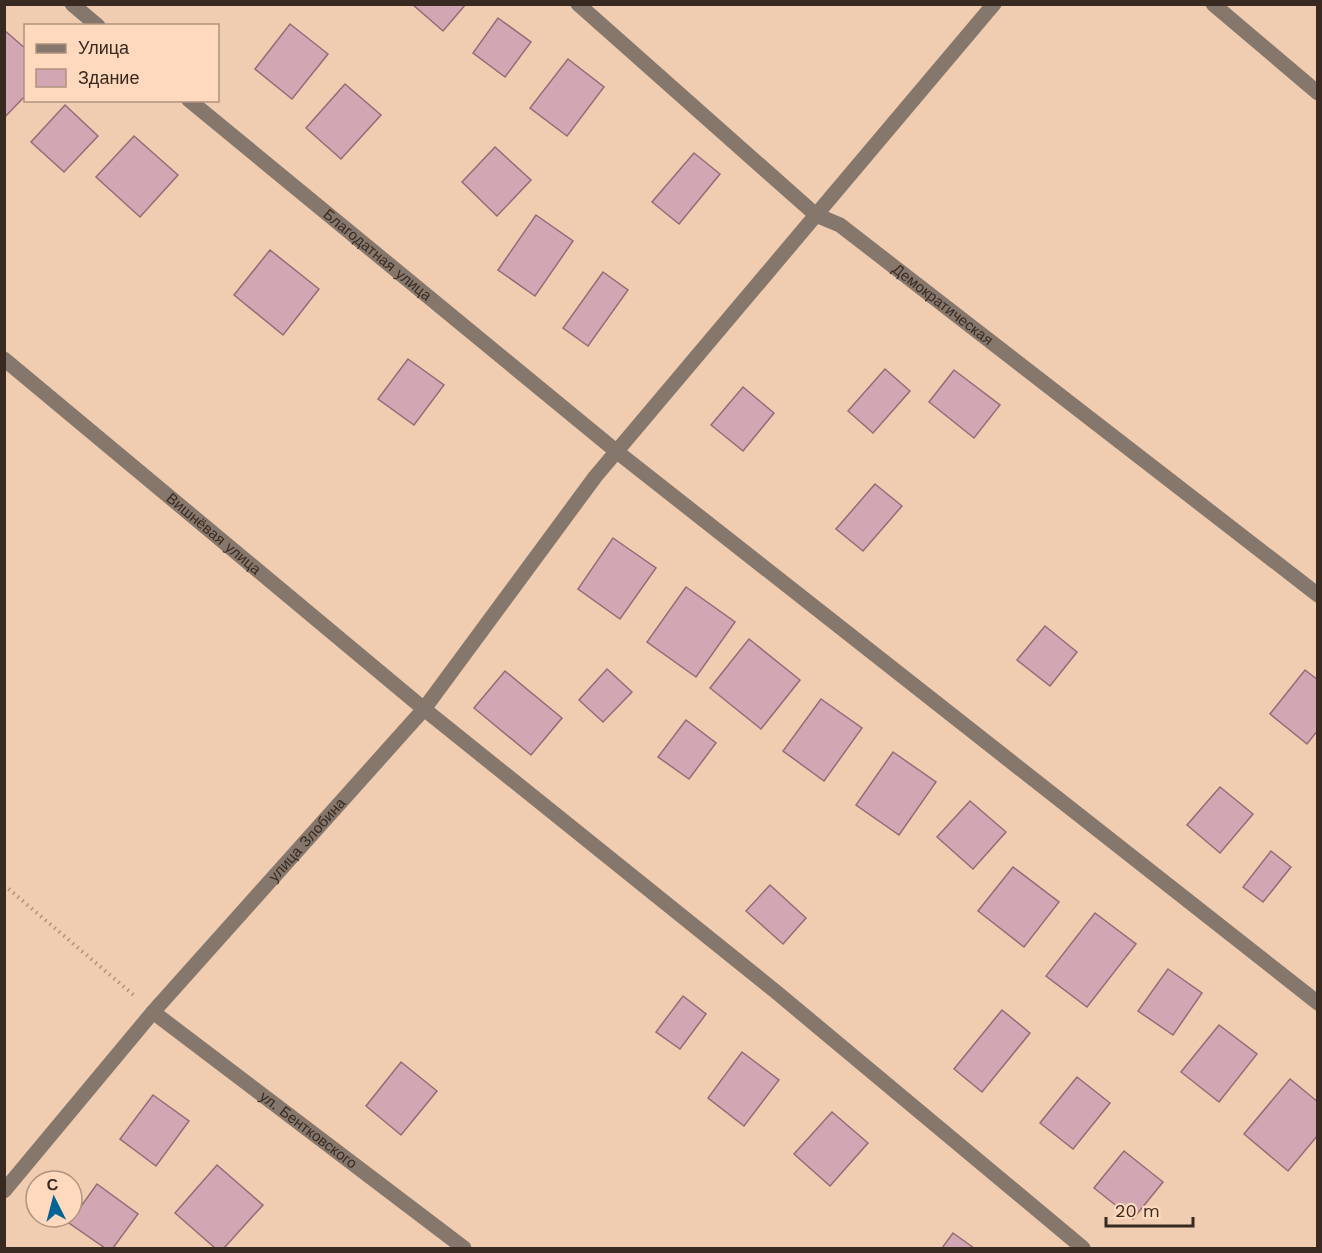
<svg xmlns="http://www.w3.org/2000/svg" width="1322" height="1253" font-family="'Work Sans',sans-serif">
<rect width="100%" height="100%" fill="#f0ccb0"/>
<!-- building -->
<g fill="#d3a6b3" stroke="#956b78" stroke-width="1.5">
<path d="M412,4H466L443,31Z"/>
<path d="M498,18L531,42L505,77L473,53Z"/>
<path d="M290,24L328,54L292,99L255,69Z"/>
<path d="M4,30L26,49V95L4,118Z"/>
<path d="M568,59L604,87L567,136L530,108Z"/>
<path d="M345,84L381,115L341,159L306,128Z"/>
<path d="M65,105L98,136L64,172L31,142Z"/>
<path d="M134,136L178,175L140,217L96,177Z"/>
<path d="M495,147L531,180L497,216L462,182Z"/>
<path d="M694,153L720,174L679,224L652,202Z"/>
<path d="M536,215L573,241L535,296L498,270Z"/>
<path d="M270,250L319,289L283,335L234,295Z"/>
<path d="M603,272L628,290L588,346L563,328Z"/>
<path d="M408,359L444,385L414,425L378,399Z"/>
<path d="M885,369L910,391L873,433L848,411Z"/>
<path d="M954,370L1000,405L974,438L929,402Z"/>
<path d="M743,387L774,413L743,451L711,425Z"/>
<path d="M875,484L902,506L863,551L836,529Z"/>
<path d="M613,538L656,568L620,619L578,589Z"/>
<path d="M686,587L735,622L696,677L647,642Z"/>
<path d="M1045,626L1077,652L1050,686L1017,660Z"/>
<path d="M749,639L800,680L761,729L710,688Z"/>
<path d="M607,669L632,692L603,722L579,700Z"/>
<path d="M1305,670L1318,680V730L1307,744L1270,714Z"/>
<path d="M505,671L562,718L531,755L474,708Z"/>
<path d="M821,699L862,728L824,781L783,751Z"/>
<path d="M686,720L716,743L689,779L658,757Z"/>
<path d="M893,752L936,782L899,835L856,805Z"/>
<path d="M1220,787L1253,814L1220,853L1187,825Z"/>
<path d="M970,801L1006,832L973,869L937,837Z"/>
<path d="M1271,851L1291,867L1263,902L1243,887Z"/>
<path d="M1013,867L1059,902L1024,947L978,911Z"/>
<path d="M770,885L806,918L783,944L746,911Z"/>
<path d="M1095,913L1136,944L1087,1007L1046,976Z"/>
<path d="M1168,969L1202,993L1173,1035L1138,1011Z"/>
<path d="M683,996L706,1014L680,1049L656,1032Z"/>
<path d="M1002,1010L1030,1033L982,1092L954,1069Z"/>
<path d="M1219,1025L1257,1054L1219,1102L1181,1072Z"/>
<path d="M742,1052L779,1080L744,1126L708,1098Z"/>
<path d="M401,1062L437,1091L401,1135L366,1106Z"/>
<path d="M1077,1077L1110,1103L1073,1149L1040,1123Z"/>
<path d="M1290,1079L1318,1102V1135L1288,1171L1244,1134Z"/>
<path d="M153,1095L189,1121L156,1166L120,1139Z"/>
<path d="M832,1112L868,1143L830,1186L794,1154Z"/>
<path d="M1124,1151L1163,1182L1133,1219L1094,1188Z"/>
<path d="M217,1165L263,1205L224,1248H215L175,1213Z"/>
<path d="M97,1184L138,1214L113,1248H105L69,1223Z"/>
<path d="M953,1233L974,1248H942Z"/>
</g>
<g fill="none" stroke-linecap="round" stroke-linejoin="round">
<!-- path -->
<path stroke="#b0937e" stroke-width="4" stroke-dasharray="1.5 4.5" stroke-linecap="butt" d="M4,885L136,997"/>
<!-- minor -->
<g stroke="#86776c" stroke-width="15">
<path d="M72,4L98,26"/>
<path id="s1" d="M578,4L816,215L840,225L1318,595"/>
<path d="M1213,4L1318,93"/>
<path id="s2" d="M189,100L616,451L1318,1003"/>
<path id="s3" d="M4,359L424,709L775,991L1083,1248"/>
<path id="s4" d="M153,1012L464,1248"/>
<path id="s5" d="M4,1191L153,1012L424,709L595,477L994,4"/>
</g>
</g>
<g text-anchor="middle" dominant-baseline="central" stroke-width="4.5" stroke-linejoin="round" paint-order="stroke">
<!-- street labels -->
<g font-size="15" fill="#382a20" stroke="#fed9bd">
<text stroke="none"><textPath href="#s2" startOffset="244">Благодатная улица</textPath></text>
<text stroke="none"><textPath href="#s1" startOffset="474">Демократическая</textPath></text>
<text stroke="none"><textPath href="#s3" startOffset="273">Вишнёвая улица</textPath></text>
<text stroke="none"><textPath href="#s5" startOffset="464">улица Злобина</textPath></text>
<text stroke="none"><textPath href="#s4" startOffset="195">ул. Бентковского</textPath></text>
</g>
</g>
<!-- border -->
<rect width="1322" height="1253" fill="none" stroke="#382a20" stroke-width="12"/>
<!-- legend -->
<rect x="24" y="24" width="195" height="78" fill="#fed9bd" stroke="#af937e" stroke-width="1.5"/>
<rect x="36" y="44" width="30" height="9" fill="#86776c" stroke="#af937e" stroke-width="1.5"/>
<text x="78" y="54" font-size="18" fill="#382a20">Улица</text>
<rect x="36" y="69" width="30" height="18" fill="#d3a6b3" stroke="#af937e" stroke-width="1.5"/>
<text x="78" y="84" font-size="18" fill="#382a20">Здание</text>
<!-- north arrow -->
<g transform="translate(54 1199) rotate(354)"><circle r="28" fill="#fed9bd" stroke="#af937e" stroke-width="1.5"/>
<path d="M0-4.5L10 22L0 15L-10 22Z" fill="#046493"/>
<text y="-9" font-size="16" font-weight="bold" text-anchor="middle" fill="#382a20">С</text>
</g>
<!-- scale -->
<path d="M1106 1217v9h87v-9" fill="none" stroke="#382a20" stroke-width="3"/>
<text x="1115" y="1217" font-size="18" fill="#382a20" stroke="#fed9bd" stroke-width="4.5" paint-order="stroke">20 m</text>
</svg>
